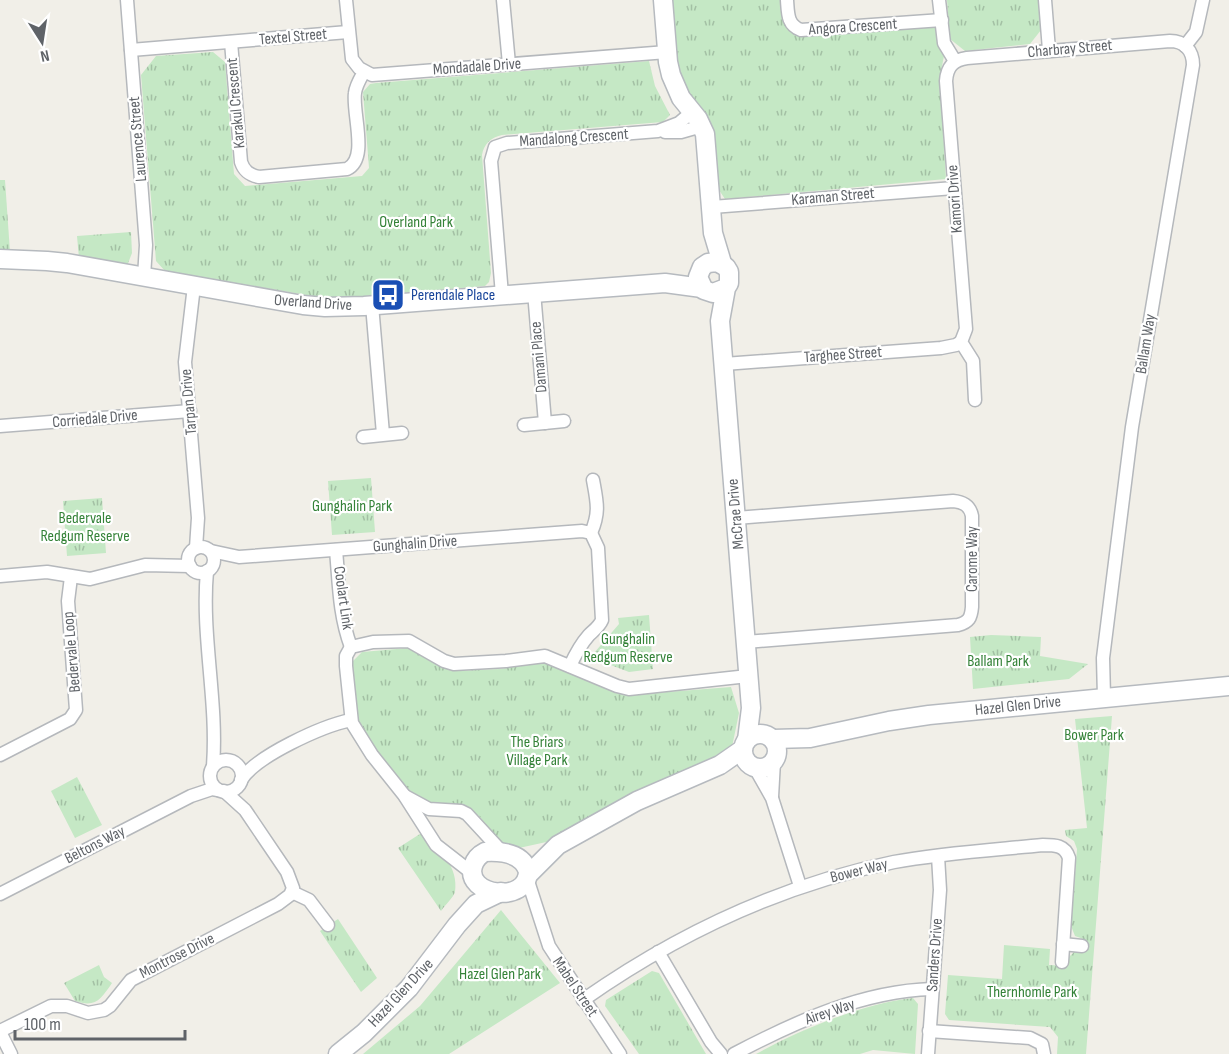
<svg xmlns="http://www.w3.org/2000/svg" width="1229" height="1054" font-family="'Sofia Sans Condensed',sans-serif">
<defs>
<pattern id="grass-tufts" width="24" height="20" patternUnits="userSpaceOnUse" patternTransform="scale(1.5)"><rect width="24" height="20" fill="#c5e8c5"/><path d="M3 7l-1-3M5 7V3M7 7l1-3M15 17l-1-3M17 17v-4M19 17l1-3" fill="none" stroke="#a3c0a4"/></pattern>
</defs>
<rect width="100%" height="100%" fill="#f1efe8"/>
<!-- grass -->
<g fill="url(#grass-tufts)">
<path d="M670,0H782L784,17L797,36L935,25L938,43L944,56L940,76L946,179L725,199L717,187L688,93L678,72Z"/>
<path d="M947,0H1039L1041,30L1030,44L965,51L950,39Z"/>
<path d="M213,52L225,62L234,174L245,186L362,176L369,168L363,92L370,84L376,83L649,61L655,86L670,115L663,122L502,135C490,138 484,144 482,155L491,273L489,282L485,286L353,297H318L165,271L156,261L141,75L156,56Z"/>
<path d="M0,180H5L10,252H0Z"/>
<path d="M131,232L132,253L127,266L79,258L77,236Z"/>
<path d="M371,478L375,532L332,535L328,481Z"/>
<path d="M102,498L106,553L67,556L63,501Z"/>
<path d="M649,615L653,669L629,672L595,659L594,653L619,624L618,618Z"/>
<path d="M991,635L1041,637L1040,656L1088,664L1069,679L973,689L970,637Z"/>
<path d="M408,648L452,671L500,669L545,662L629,695L731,687L739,713L732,747L704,767L560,839L519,848L502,845L479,816L463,807L430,806L394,778L356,721L351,663L362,652Z"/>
<path d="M1112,716L1086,1054H1057L1058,1037L1050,1027L949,1020L945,1014L948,975L1002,979L1004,945L1050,949L1049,965L1068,966L1069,957L1074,952H1083L1086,940L1075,936L1071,926L1077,849L1074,841L1066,836L1065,830L1087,828L1075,719Z"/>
<path d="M77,777L102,825L75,838L51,791Z"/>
<path d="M423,832C439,848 459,867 455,892C453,898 445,905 441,911L398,848Z"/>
<path d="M501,910L560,983L449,1054H363L420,1006Z"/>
<path d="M338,919L377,978L361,992L320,931Z"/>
<path d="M99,965L104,977L112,983C101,999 96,1008 75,1001L64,983Z"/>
<path d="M652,971L659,973L706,1054H639L605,1006L606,1000Z"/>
<path d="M913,998L918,1004L915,1054L873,1050L860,1054H756C799,1030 864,1003 913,998Z"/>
</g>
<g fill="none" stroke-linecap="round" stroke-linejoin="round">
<defs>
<g id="street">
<path d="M127,0L146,245L144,277"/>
<path d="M346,0L352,59L359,68L372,75L667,52"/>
<path d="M503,0L509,64"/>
<path d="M787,0C788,13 787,25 801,30L942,20"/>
<path d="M939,0L944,43L955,61"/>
<path d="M1045,0L1049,50"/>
<path d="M231,42L241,162C244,171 249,175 259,177L347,169C369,159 352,113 355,93C356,85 360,79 364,72"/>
<path d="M1185,46L1196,32L1203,0"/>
<path d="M131,50L348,32"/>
<path d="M665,132H681L702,126"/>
<path d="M712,207L954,188"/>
<path d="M194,286L185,362L198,518L196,548"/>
<path d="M534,292L545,423"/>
<path d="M502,295L491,161L495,147L507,143L658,131L679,123L692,112"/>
<path d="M372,305L383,434"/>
<path d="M724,364L941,348L956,345L961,342"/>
<path d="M975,400L973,361L961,342L966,329L946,81C947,67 953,60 967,58L1170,41C1184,41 1193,50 1193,65L1132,427L1103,658L1104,697"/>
<path d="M524,425L564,421"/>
<path d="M0,426L190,411"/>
<path d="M363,437L402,433"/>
<path d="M736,518L953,501C964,502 970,506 972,516V607C971,618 969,622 958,625L746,642"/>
<path d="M591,533C600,512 597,502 593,480"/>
<circle cx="201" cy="560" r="13"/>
<path d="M336,550C339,583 339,615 351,647"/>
<path d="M211,551L239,557L582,531L591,533L598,548L602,620C599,627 594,630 589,635C581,644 575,655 570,666"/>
<path d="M207,571C201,636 218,701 213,766"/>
<path d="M0,576L47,572L90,579L145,565L190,566"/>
<path d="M0,755L70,719L76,710L68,601L71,577"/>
<circle cx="226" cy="776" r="16"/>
<path d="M755,768L772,798L800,886"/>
<path d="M241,780C256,756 322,726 351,720"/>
<path d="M405,796L429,809L461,811L467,814L503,853"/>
<path d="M772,797L774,761"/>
<path d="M472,873L436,845L404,795L372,755L352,723L346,666V656L351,647L373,642L409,641L444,661L454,664L506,661L545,656L617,686L629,689L748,676"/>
<path d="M527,878L549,946L620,1054"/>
<path d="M292,892L309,900L328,925"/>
<path d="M0,894L191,796L212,789L218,790"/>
<path d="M1063,944L1082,946"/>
<path d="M658,952L711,1042L721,1054"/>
<path d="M583,1000C677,934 781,885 894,862C943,853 993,850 1043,845C1055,845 1065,845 1069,858L1062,962"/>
<path d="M0,1031L51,1006H67L88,1013L104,1010L110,1006L131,980L278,904L290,895L293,888L287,872L245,810L224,791"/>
<path d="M929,1031L1030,1038L1042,1044L1044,1054"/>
<path d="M0,1032L11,1054"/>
<path d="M734,1054C795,1022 862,991 932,989"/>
<path d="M928,1054L940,890L938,856"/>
</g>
<g id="secondary">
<path d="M663,0L668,62L671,75L681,98L698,119L705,134L713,233L722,263"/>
<path d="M0,259L47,261L67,263L303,305L325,307L364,306L665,283L702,288"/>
<path d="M726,288L713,293L704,290L698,277L702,267L708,263L717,262L726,267L729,272V283L726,288L720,321L751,708L747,740"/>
<circle cx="760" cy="751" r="17"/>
<path d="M773,739L810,738L889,721L929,715L1229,686"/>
<path d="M485,852C502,851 522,853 528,871C528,905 464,896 473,866C475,859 479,855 485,852Z"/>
<path d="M528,875L558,845L637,801L720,765L743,749"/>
<path d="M338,1054L364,1033L409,988L457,925L476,904L501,892"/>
</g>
</defs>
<!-- street casing -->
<use href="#street" stroke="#b5b8bc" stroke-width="15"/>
<!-- secondary casing -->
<use href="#secondary" stroke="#b6babf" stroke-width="21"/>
<!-- street -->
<use href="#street" stroke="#fff" stroke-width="12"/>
<!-- secondary -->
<use href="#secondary" stroke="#fff" stroke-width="18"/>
</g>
<!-- icons -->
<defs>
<symbol id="bus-square" viewBox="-11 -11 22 22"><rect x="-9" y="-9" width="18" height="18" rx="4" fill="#1a4fb4" stroke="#fff"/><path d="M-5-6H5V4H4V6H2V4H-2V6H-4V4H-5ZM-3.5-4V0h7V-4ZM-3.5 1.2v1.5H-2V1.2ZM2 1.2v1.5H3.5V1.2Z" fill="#fff"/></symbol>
</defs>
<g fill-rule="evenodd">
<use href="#bus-square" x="369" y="276" width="38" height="38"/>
</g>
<g text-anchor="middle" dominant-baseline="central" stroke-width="4.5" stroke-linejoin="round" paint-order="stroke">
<!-- street labels -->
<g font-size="16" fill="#5f6368" stroke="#fff">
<text transform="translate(853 27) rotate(-4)">Angora Crescent</text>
<text transform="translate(293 37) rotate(-5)">Textel Street</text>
<text transform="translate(1070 49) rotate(-5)">Charbray Street</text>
<text transform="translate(477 67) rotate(-4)">Mondadale Drive</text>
<text transform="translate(236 103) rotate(-95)">Karakul Crescent</text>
<text transform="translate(574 138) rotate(-4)">Mandalong Crescent</text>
<text transform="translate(138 139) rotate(-95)">Laurence Street</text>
<text transform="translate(833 197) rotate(-5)">Karaman Street</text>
<text transform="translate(955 199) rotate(-94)">Kamori Drive</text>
<text transform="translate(313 303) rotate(4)">Overland Drive</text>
<text transform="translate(1146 344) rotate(-81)">Ballam Way</text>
<text transform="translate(843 355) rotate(-4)">Targhee Street</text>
<text transform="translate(539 357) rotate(-95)">Damani Place</text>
<text transform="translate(189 402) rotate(-95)">Tarpan Drive</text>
<text transform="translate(95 419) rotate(-5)">Corriedale Drive</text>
<text transform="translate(736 514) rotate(-95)">McCrae Drive</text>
<text transform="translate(415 544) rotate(-4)">Gunghalin Drive</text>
<text transform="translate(972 559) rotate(-90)">Carome Way</text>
<text transform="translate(343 598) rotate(82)">Coolart Link</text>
<text transform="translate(72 652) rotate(-95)">Bedervale Loop</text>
<text transform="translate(1018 706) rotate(-6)">Hazel Glen Drive</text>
<text transform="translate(95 845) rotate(-27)">Beltons Way</text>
<text transform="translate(859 871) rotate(-14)">Bower Way</text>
<text transform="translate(935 955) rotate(-86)">Sanders Drive</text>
<text transform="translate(177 956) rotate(-27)">Montrose Drive</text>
<text transform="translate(575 987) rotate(56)">Mabel Street</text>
<text transform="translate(401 993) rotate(-47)">Hazel Glen Drive</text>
<text transform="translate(830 1012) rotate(-19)">Airey Way</text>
</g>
<!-- park labels -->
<g font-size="16" fill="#348238" stroke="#fff">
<text x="416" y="222">Overland Park</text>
<text x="352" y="506">Gunghalin Park</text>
<text x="85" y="518">Bedervale<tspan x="85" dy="18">Redgum Reserve</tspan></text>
<text x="628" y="639">Gunghalin<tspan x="628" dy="18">Redgum Reserve</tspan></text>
<text x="998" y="661">Ballam Park</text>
<text x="1094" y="735">Bower Park</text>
<text x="537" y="742">The Briars<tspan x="537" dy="18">Village Park</tspan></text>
<text x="500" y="974">Hazel Glen Park</text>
<text x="1032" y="992">Thernhomle Park</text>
</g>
<!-- transit labels -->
<g font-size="16" fill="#164399" stroke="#fff" text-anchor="start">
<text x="411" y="295">Perendale Place</text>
</g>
</g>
<!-- north arrow -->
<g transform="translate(42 42) rotate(168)" stroke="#ffffff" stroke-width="4.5" paint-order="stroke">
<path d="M0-4.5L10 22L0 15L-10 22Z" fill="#5f6368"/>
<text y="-9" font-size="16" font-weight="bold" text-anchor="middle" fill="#5f6368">N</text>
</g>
<!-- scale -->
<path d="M15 1030v9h170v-9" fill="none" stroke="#5f6368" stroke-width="3"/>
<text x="24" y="1030" font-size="18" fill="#5f6368" stroke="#ffffff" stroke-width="4.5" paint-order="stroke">100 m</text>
</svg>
